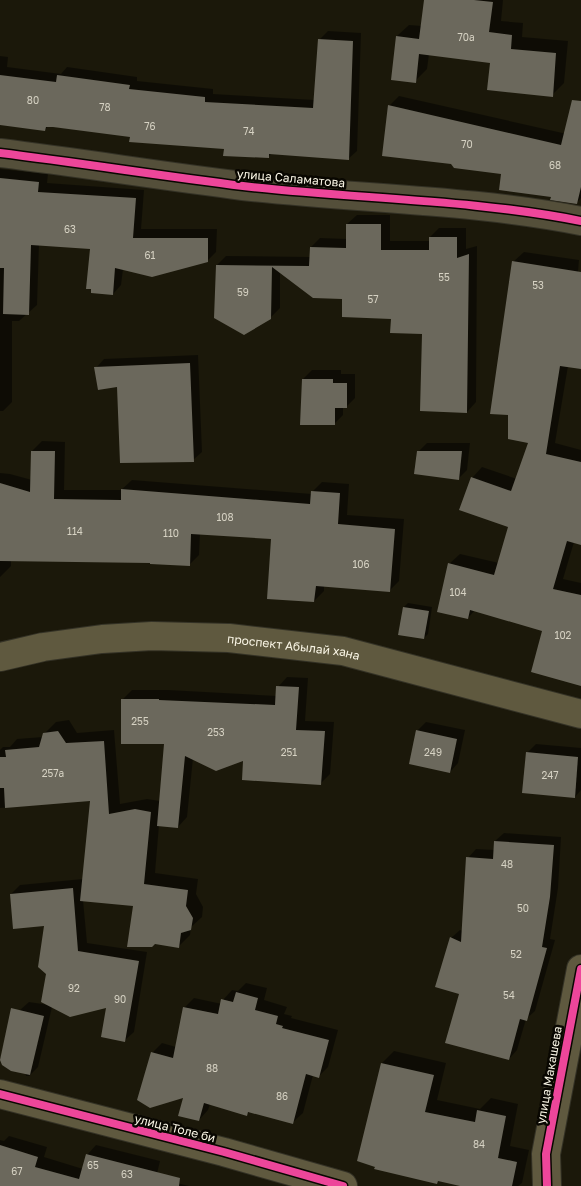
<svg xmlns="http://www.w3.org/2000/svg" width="581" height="1186" font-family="'Golos Text',sans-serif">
<rect width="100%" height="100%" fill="#1b180a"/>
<!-- shadow -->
<g fill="#0007">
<path d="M425,0H503L501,21L523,23L522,37L568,41L564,83L552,95L492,62L429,54L427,69L415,81L397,36L409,25L422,26Z"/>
<path d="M328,31L361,33L357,151L348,159L272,153L268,157L225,148L131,136L48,126L45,130L0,116V56L8,57L7,67L61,74L67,67L137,77V81L213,89V94L315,100L319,40Z"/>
<path d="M399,96L567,134L581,128V198L576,203L552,196L503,173L389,106Z"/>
<path d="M0,169L48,174L47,183L144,190L141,229H217L216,252L207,261L123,269L121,285L113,294L91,247L39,244L37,305L19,321H12V402L3,411H0Z"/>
<path d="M357,215H390V241H430V237L439,228H466V249L477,246L476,402L467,412L423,333L392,318L280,272V308L270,318L217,265L226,256L310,257L311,247L320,238L347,239V224Z"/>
<path d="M524,252L579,260L578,272H581V368L568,366L555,443L581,450V544L574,542L563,579L581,583V684L544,630L475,610L468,618L449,564L460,554L499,563L510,526L472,478L482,467L517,479L530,442L513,262Z"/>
<path d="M198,355L202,452L193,460L118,385L96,368L104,359Z"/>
<path d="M312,370H341V374H355V398L346,407H343V415L334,424L303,379Z"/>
<path d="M42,441L65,442L64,490H121L132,480L312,494V492L322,482L349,484L347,515L404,519L399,581L389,591L324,586V591L314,601L273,538L200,533L199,555L189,565L151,562L11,560V566L0,577V473L10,474L32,480V451Z"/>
<path d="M427,443H470L467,470L458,479L418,452Z"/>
<path d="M408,603L432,607L428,634L424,638L404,607Z"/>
<path d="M287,677L308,678L305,721L334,722L330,774L321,783L244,759L193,758L187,817L178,827L159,825L155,873L198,879L196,894L203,907L202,917L191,927L190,935L179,946L134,904L83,900L87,943L147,952L134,1032L125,1040L108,1006L52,1007L38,1067L29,1076H26L20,1010L29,1002L49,1005L46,924L11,894L20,885L83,879L91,800L0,808V750L3,747H10L17,739L43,737L44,734L56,722L69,720L77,733L114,730L120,804L147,799L160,801L165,743L123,699L132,690H168L277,696L278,687Z"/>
<path d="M426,722L465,730L458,763L450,772L417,731Z"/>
<path d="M536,744L581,748V790L575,797L527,753Z"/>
<path d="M504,833L561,837L558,888L550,939L555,940L535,1011L526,1019L517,1050L509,1059L460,993L451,938L460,930L463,931L468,858L476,849L495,850V841Z"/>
<path d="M246,983L267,988L264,1000L287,1007L284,1014L292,1016L291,1018L338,1030L328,1067L319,1076L313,1075L303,1113L293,1122L250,1111L246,1115L210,1104L208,1110L199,1120L185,1096L152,1053L162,1043L176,1047L184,1008L194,998L222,1004L223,1000L232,990L238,991Z"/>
<path d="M394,1051L446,1063L437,1100L480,1109L491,1098L518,1104L510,1146L529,1150L522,1183L518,1186H466L439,1180L437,1183L382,1063Z"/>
<path d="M9,1136L47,1147L44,1157L83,1169L87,1155L96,1145L160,1161L156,1178L189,1186H0V1140L4,1141Z"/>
</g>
<!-- building -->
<g fill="#6b685c">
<path d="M424,0H474L493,2L489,32L512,35L511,49L556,53L553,97L487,90L490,63L419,54L416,83L391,80L396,36L419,39Z"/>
<path d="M318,39L353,41L349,160L269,154V158L223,156L224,149L129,142L130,137L53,127H46L45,131L0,125V75L56,82L57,75L130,85L129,89L205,97V102L313,108Z"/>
<path d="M572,100L581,101V187L577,204L550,200L551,197L499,190L501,174L454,168L451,164L382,156L388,105L561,145Z"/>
<path d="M0,178L39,182L38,192L136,198L133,238H208V262L152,277L115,268L113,295L91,293V289H86L90,249L31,245L29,315L3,314L4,268H0Z"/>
<path d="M346,224H381V250H429V237H457V258L469,254L467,413L420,411L422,334L390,333L391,319L342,317V299L313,298L272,267L271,319L244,335L214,318L216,265L309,266L310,247L346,248Z"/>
<path d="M512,261L581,272V369L560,366L546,454L581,462V545L567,541L553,589L581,595V686L531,672L542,631L470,610L468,619L437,612L448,563L494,575L508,527L459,510L471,477L511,491L528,443L508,439V415L490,414Z"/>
<path d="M190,363L194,462L120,463L117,387L98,390L94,367Z"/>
<path d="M302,379H333V383H347V408H335V425H300Z"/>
<path d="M31,451H55L54,499L121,500V489L310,504L311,491L340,493L338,524L395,529L390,592L316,586L314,602L267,599L271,539L191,534L190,566L150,564V563L0,561V483L30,492Z"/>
<path d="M417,451H462L459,480L414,474Z"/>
<path d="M403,607L429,611L424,639L398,635Z"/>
<path d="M276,686L299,687L296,730L325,731L321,785L242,780L243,761L216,771L185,756L178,828L157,826L164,744H121V699H159V700L275,705Z"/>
<path d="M416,730L457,739L450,773L409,764Z"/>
<path d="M58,731L66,743L104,741L109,814L135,809L151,812L144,884L188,890L186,906L193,918L191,930L181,933L179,948L155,944L152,947H127L133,906L80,901L90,801L5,808L4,788H0V757H6L5,750L39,747L43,733Z"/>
<path d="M526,752L578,757L575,798L522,793Z"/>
<path d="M494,841L554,845L550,897L542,947L547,948L527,1021L520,1019L509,1060L445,1043L459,994L435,987L450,937L461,942L466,857L493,859Z"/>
<path d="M73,888L78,951L139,961L125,1042L101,1037L106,1008L70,1017L41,1002L46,974L38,967L44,926L13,929L10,894Z"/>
<path d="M236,992L258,998L255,1010L278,1016L276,1024L283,1026L282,1028L329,1040L319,1078L306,1074L293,1124L248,1112L247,1116L204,1103L199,1121L178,1116L183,1098L150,1108L137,1100L151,1052L173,1058L183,1007L218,1014L221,999L233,1002Z"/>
<path d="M11,1008L44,1016L30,1075L11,1071L2,1065L0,1060Z"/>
<path d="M381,1063L434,1075L425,1112L475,1122L477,1110L506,1116L498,1158L517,1162L512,1186H460L438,1181L437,1184L374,1169L375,1167L357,1161Z"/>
<path d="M0,1145L38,1157L35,1167L79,1179L86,1154L180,1178L179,1186H0Z"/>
</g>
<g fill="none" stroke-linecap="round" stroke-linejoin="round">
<defs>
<path id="street" d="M0,153C81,163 162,176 243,186C356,199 470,199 581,221"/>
<g id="secondary">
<path id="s1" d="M0,657L43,647L102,639L152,636L229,638L343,651L581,714"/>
<path d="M0,1094L224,1152L343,1186"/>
<path d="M547,1186L546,1154L581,969"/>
</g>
</defs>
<!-- street casing -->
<use href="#street" stroke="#343226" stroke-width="30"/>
<!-- secondary casing -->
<use href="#secondary" stroke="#343226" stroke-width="30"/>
<!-- street -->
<use href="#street" stroke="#544f3a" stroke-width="28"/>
<!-- secondary -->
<use href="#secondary" stroke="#5f593f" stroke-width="28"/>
<defs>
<g id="cycleway">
<path d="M0,153C81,163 162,176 243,186C356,199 470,199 581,221"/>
<path d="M0,1094L224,1152L343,1186"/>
<path d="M547,1186L546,1154L581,969"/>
</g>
</defs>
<!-- cycleway casing -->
<use href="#cycleway" stroke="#090701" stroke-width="11"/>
<!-- cycleway -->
<use href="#cycleway" stroke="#ed469a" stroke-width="8"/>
</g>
<g text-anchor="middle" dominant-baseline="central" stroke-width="5" stroke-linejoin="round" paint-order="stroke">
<!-- number labels -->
<g font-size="10" fill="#d6d2c3">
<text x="466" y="37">70а</text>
<text x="33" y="100">80</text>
<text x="105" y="107">78</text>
<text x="150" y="126">76</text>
<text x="249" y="131">74</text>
<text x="467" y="144">70</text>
<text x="555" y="165">68</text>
<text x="70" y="229">63</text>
<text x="150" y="255">61</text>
<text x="444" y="277">55</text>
<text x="538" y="285">53</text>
<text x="243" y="292">59</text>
<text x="373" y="299">57</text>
<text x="225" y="517">108</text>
<text x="75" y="531">114</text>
<text x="171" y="533">110</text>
<text x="361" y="564">106</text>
<text x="458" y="592">104</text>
<text x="563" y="635">102</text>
<text x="140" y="721">255</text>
<text x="216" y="732">253</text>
<text x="289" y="752">251</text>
<text x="433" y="752">249</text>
<text x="53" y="773">257а</text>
<text x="550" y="775">247</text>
<text x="507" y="864">48</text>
<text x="523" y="908">50</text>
<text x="516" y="954">52</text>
<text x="74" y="988">92</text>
<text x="509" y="995">54</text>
<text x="120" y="999">90</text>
<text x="212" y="1068">88</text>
<text x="282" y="1096">86</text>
<text x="479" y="1144">84</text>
<text x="93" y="1165">65</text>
<text x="17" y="1171">67</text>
<text x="127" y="1174">63</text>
</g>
<!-- street labels -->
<g font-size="12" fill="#f9f5e5" stroke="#090701">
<text transform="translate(291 178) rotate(5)">улица Саламатова</text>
<text stroke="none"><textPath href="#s1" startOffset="296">проспект Абылай хана</textPath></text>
<text transform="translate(549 1075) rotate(-80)">улица Макашева</text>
<text transform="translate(175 1128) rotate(14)">улица Толе би</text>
</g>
</g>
</svg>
